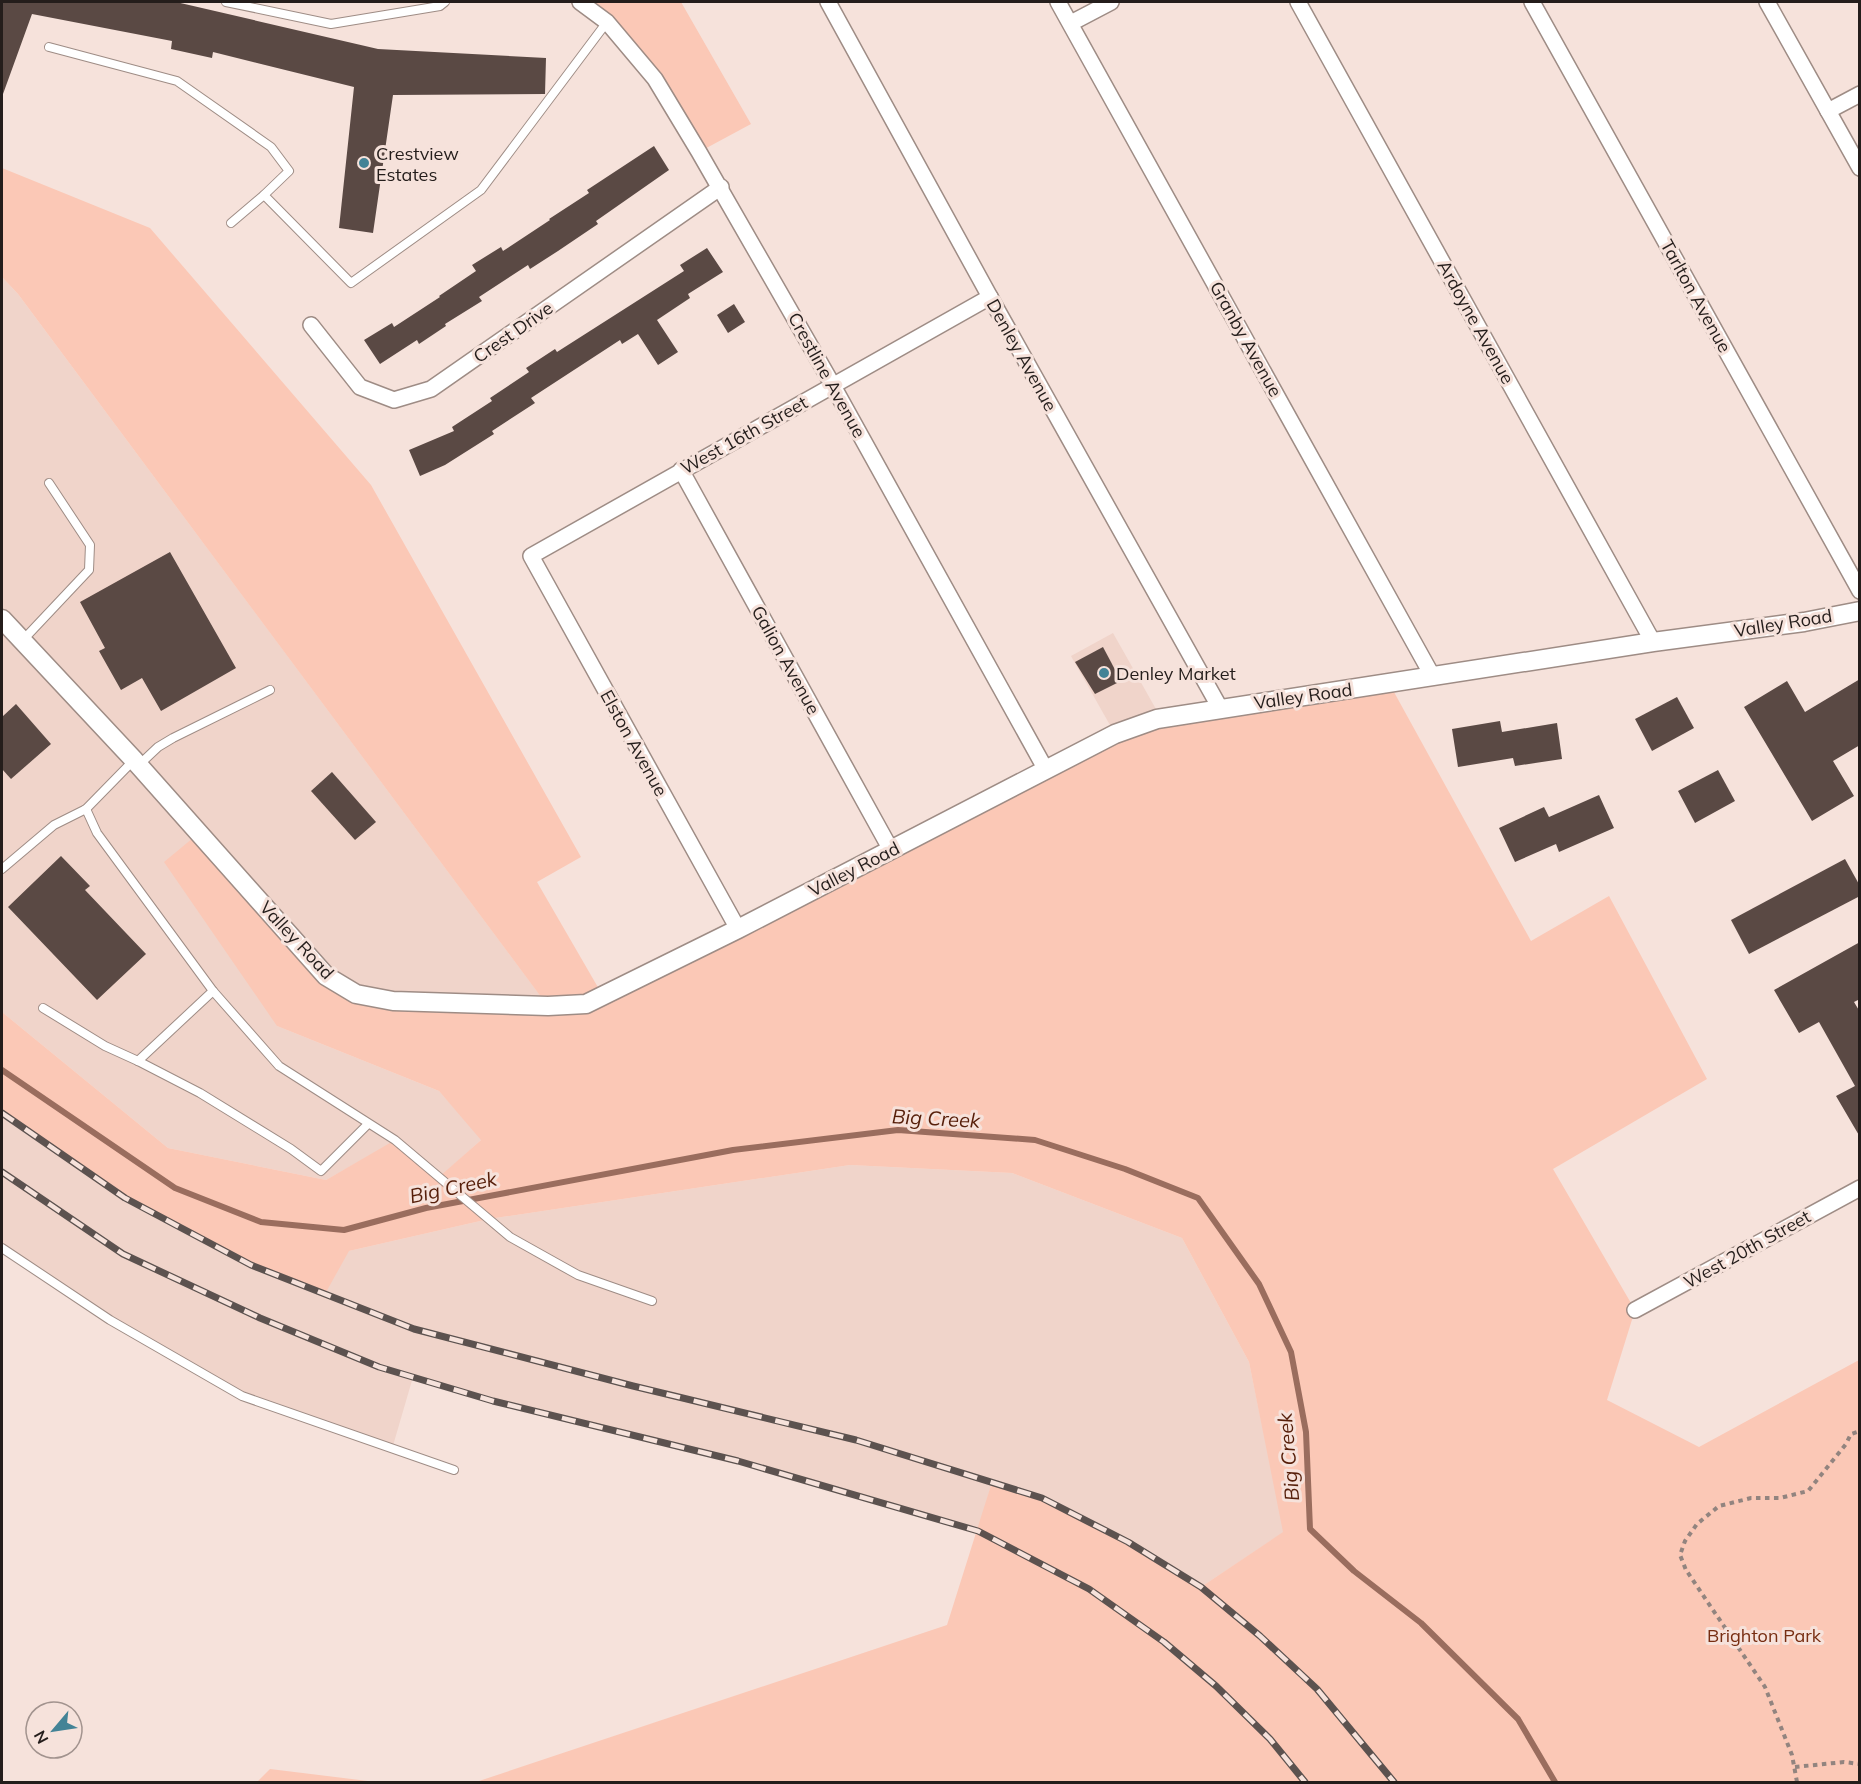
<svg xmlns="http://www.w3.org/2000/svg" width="1861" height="1784" font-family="Mulish,sans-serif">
<rect width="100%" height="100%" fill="#f6e2db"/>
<!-- built -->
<g fill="#f0d4ca">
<path d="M2,277L18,294L548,1006L277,1026L439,1091L482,1139L439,1178L395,1141L326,1180L168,1148L2,1012Z"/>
<path d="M1113,633L1161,718L1115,734L1071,656Z"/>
<path d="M2,1113L126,1198L251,1265L349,1251L489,1219L850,1165L1012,1173L1182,1238L1249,1362L1284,1532L1201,1587L1128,1542L1042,1498L992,1482L978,1531L738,1461L493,1401L413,1377L392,1449L242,1396L110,1320L2,1248Z"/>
</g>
<!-- green -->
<g fill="#fbc8b6">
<path d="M580,2H681L751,124L699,152L655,79Z"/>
<path d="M2,168L150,228L371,485L581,857L537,882L603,996L1119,731L1389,683L1531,941L1609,896L1707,1079L1553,1169L1635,1310L1607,1400L1699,1447L1859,1360V1782H476L947,1625L992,1482L1042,1498L1128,1542L1201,1587L1283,1532L1249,1362L1182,1238L1012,1173L850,1165L489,1219L349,1251L325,1294L251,1265L126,1198L2,1113V1012L168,1148L326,1180L395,1140L439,1177L481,1140L439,1091L277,1026L164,862L199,833L356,994L547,1005L18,294L2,277Z"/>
<path d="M270,1769L376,1782H257Z"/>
</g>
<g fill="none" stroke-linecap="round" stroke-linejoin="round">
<!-- stream -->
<path stroke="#9a6d5e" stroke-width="6" d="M2,1070L175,1188L261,1222L344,1230L426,1208L733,1150L898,1130L1035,1140L1125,1169L1198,1198L1259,1284L1291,1352L1306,1432L1310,1529L1354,1571L1421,1623L1518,1719L1555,1782"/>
</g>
<!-- building -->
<g fill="#5a4944">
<path d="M2,2H176L378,49L546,58L545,94L393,95L373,233L339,228L354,87L213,52L212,58L171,49L172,41L32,14L3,94L2,93Z"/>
<path d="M654,146L669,170L596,221L598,224L558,251L530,269L528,265L479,297L482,301L445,324L446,326L419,344L417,340L380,364L364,340L392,323L394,327L440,297L439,296L476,271L472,265L501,247L503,251L550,220L549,219L589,193L587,190Z"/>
<path d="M707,248L723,272L688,294L690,298L657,320L678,352L658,365L638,334L622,344L620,340L531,398L535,403L492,431L494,434L445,465L420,476L409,450L454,431L452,427L492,401L490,398L529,372L526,368L555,349L557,352L684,271L680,265Z"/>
<path d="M734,304L745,322L728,333L717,315Z"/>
<path d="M170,552L236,668L161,711L142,678L121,690L99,651L105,648L80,602Z"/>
<path d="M1103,647L1121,681L1095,694L1075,662Z"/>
<path d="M1860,679V745L1833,761L1854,796L1812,821L1744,707L1787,681L1805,712Z"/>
<path d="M1677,697L1694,728L1652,751L1635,719Z"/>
<path d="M16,704L51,744L11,779L2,769V717Z"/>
<path d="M1500,721L1502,732L1557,723L1562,759L1515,766L1513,758L1458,767L1452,729Z"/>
<path d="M1718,770L1735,801L1695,823L1678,791Z"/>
<path d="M332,772L376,822L355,840L311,791Z"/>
<path d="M1599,795L1614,828L1559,852L1556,844L1515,862L1499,828L1544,807L1549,817Z"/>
<path d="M61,856L90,886L85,890L146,954L97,1000L8,907Z"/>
<path d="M1845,859L1860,886V896L1749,954L1731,920Z"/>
<path d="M1860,942V999L1854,1002L1860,1012V1137L1836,1096L1855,1086L1819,1022L1799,1033L1774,990Z"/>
</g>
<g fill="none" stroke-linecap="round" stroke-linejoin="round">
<defs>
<g id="service">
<path d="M226,2L331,24L440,6L445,2"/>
<path d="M49,47L177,81L271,147L289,171L264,195L351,283L481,190L607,22"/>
<path d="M231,223L264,195"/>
<path d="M23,640L89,570L90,545L49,483"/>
<path d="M139,765L158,747L173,738L270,690"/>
<path d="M86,809L97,833L213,991L279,1066L395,1140L510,1237L578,1275L652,1301"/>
<path d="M2,869L54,825L86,809L133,761"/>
<path d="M43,1008L105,1046L138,1061L200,1093L291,1149L321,1171L368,1124"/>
<path d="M138,1061L213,991"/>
<path d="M2,1248L110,1320L242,1396L454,1470"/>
</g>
<g id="minor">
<path d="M580,2L607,22L655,79L699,152L827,375L1046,770"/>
<path d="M828,2L990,297L1220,708"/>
<path d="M1058,2L1433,677"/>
<path d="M1298,2L1653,642"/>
<path d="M1532,2L1860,591"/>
<path d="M1767,2L1860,168"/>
<path d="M1071,23L1111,2"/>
<path d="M1828,111L1860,94"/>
<path d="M311,325L360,387L394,400L431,389L721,187"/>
<path d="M681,470L891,850"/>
<path d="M738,929L531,556L990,297"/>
<path d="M1635,1310L1860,1188"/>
</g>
<path id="tertiary" d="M2,619L134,760L326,976L356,994L393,1001L548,1006L586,1004L738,929L1115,734L1157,719L1653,642L1804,622L1860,611"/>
</defs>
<!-- service casing -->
<use href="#service" stroke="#9e8c85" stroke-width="10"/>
<!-- minor casing -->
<use href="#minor" stroke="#9e8c85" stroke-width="18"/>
<!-- tertiary casing -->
<use href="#tertiary" stroke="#9e8c85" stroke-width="21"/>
<!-- path -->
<g stroke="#92847f" stroke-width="4" stroke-dasharray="4.5 4.5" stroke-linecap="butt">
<path d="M1795,1767L1844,1762L1860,1764"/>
<path d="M1797,1782L1792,1755L1765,1687L1686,1570L1680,1555L1685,1541L1697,1524L1719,1506L1751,1498H1780L1808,1491L1846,1444L1851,1434L1860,1431"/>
</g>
<!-- service -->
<use href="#service" stroke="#fff" stroke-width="8"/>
<!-- minor -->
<use href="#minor" stroke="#fff" stroke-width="15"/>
<!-- tertiary -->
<use href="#tertiary" stroke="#fff" stroke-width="18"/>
<defs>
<g id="rail">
<path d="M2,1113L125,1198L251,1265L414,1329L633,1386L856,1440L1042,1498L1128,1542L1201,1587L1260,1636L1317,1689L1394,1782"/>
<path d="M2,1172L123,1254L260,1318L379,1367L493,1401L738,1461L978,1531L1089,1589L1164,1642L1216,1686L1270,1739L1305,1782"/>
</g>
</defs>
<!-- rail casing -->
<use href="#rail" stroke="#5c524f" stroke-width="7"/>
<!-- rail -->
<use href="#rail" stroke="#f6e2db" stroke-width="4.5" stroke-dasharray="14" stroke-linecap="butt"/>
</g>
<!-- markers -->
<g fill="#438396" stroke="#f6e2db" stroke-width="2">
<circle cx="364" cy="163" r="6"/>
<circle cx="1104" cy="673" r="6"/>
</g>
<g text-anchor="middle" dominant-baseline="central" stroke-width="6" stroke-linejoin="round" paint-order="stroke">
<!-- poi labels -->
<g font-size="18" fill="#241d1b" stroke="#f6e2db" text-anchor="start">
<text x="376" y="153">Crestview<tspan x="376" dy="21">Estates</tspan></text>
<text x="1116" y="673">Denley Market</text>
</g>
<!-- street labels -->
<g font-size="18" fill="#241d1b" stroke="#f6e2db">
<text transform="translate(1696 296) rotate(61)">Tarlton Avenue</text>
<text transform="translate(1476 322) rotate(61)">Ardoyne Avenue</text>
<text transform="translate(513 332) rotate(-35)">Crest Drive</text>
<text transform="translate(1246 339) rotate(61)">Granby Avenue</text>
<text transform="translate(1022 355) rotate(61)">Denley Avenue</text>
<text transform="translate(827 375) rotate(61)">Crestline Avenue</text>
<text transform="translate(744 435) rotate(-29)">West 16th Street</text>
<text transform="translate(1783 623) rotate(-9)">Valley Road</text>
<text transform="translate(786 660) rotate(61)">Galion Avenue</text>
<text transform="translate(1303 696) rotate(-8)">Valley Road</text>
<text transform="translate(634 743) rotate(61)">Elston Avenue</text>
<text transform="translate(854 869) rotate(-27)">Valley Road</text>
<text transform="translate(297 940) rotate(47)">Valley Road</text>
<text transform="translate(1747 1249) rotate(-29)">West 20th Street</text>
</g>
<!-- park labels -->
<g font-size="18" fill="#772d11" stroke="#f6e2db">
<text x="1764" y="1635">Brighton Park</text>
</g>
<!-- water labels -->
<g font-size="20" font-style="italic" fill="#561e09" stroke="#f6e2db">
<text transform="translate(936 1118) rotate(3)">Big Creek</text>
<text transform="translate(453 1187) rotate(-12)">Big Creek</text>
<text transform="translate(1288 1457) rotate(-95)">Big Creek</text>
</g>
</g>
<!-- border -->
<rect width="1861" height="1784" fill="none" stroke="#241d1b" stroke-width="6"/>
<!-- north arrow -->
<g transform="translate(54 1730) rotate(241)"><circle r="28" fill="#f6e2db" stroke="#a2938e" stroke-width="1.5"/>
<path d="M0-4.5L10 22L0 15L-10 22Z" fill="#438396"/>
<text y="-9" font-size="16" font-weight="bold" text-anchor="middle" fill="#241d1b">N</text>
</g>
</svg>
